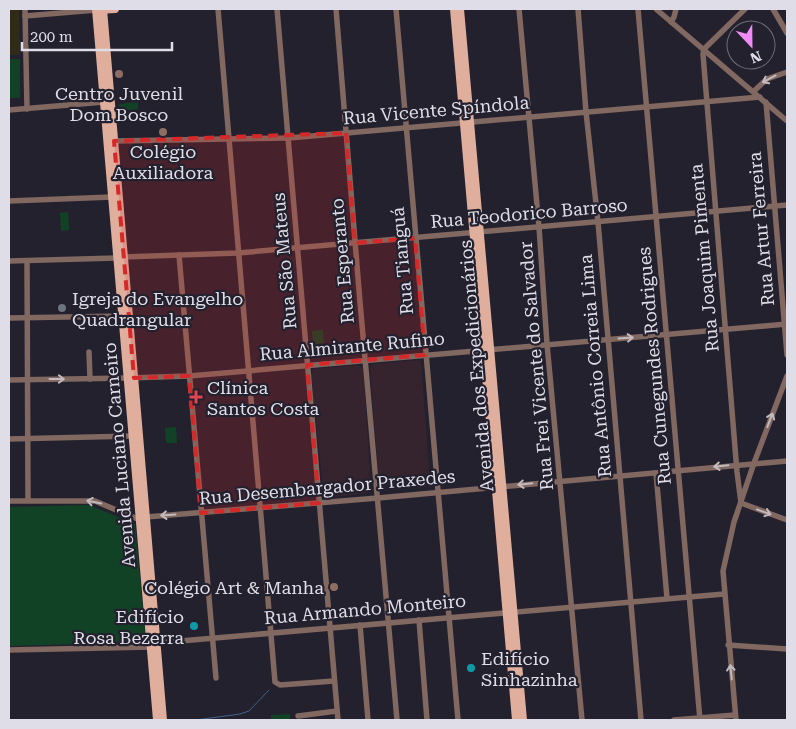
<svg xmlns="http://www.w3.org/2000/svg" width="796" height="729" font-family="'Roboto Serif',serif">
<rect width="100%" height="100%" fill="#24212f"/>
<!-- commercial -->
<path fill="#302a19" d="M9,9H19L20,55H9Z"/>
<!-- industrial -->
<g fill="#35242e">
<path d="M418,360L421,362L430,483L426,487L390,490L389,483H379L370,367L374,364Z"/>
<path d="M358,365L363,369L371,485L366,486L367,493L327,498L324,496L311,375L313,369Z"/>
</g>
<!-- green -->
<g fill="#124225">
<rect x="9" y="59" width="11" height="39"/>
<path d="M138,102V109L120,111L119,104Z"/>
<path d="M68,212L69,230L61,231L60,213Z"/>
<path d="M454,217L455,226L437,228L436,219Z"/>
<path d="M323,330L324,343L313,344L312,331Z"/>
<path d="M176,427L177,443H166L165,428Z"/>
<path d="M89,505L135,524L146,642L9,646V507Z"/>
<path d="M290,714V720H271V715Z"/>
</g>
<g fill="none" stroke-linecap="round" stroke-linejoin="round">
<!-- stream -->
<path stroke="#3e6289" stroke-width="1" d="M196,720L240,714L249,711L269,690"/>
<!-- minor -->
<g stroke="#816860" stroke-width="5.5">
<path d="M25,9L27,109"/>
<path d="M218,9L275,682L280,685L334,681"/>
<path d="M277,9L338,720"/>
<path d="M336,9L360,302L397,720"/>
<path d="M396,9L458,720"/>
<path d="M519,9L539,227L547,344L582,720"/>
<path d="M578,9L586,112L598,222L641,720"/>
<path d="M638,9L700,720"/>
<path d="M656,9L787,121"/>
<path d="M745,9L704,49L703,54L737,472L741,503L787,520"/>
<path d="M773,9L787,33"/>
<path d="M25,16L96,10"/>
<path d="M671,22L674,17L676,9"/>
<path d="M754,91L767,79L787,72"/>
<path d="M766,102L787,355"/>
<path d="M9,110L104,102"/>
<path d="M114,141L289,138L760,97"/>
<path d="M9,201L112,197"/>
<path d="M179,255L216,678"/>
<path d="M123,257L238,253L787,205"/>
<path d="M9,261L117,258"/>
<path d="M27,261L28,500"/>
<path d="M9,318L123,316"/>
<path d="M89,352L90,379"/>
<path d="M9,380L128,378L189,376L787,324"/>
<path d="M9,439L133,436"/>
<path d="M656,473L667,598"/>
<path d="M9,501H95L140,520L146,517L378,498L787,461"/>
<path d="M419,620L427,720"/>
<path d="M360,625L368,720"/>
<path d="M728,645L787,649"/>
<path d="M9,650L151,647L157,643L724,594"/>
<path d="M298,716L337,711"/>
<path d="M674,720L735,715"/>
<path d="M736,720L723,571L734,522L754,463L787,376"/>
</g>
<!-- major -->
<g stroke="#e0ae9d" stroke-width="8">
<path d="M96,9L157,720"/>
<path d="M103,9L163,720"/>
<path d="M454,9L516,720"/>
<path d="M460,9L523,720"/>
<path d="M98,10L115,9"/>
</g>
</g>
<!-- one-way arrows -->
<defs><path id="oneway-shaft" d="M-6 0H5M1.5-3L5.5 0L1.5 3" fill="none" stroke-width="1.6" stroke-linecap="round" stroke-linejoin="round" transform="scale(1.25)"/></defs>
<g stroke="#c3babe">
<use href="#oneway-shaft" transform="translate(769 79) rotate(152)"/>
<use href="#oneway-shaft" transform="translate(626 338) rotate(-4)"/>
<use href="#oneway-shaft" transform="translate(57 379)"/>
<use href="#oneway-shaft" transform="translate(770 420) rotate(-69)"/>
<use href="#oneway-shaft" transform="translate(721 466) rotate(174)"/>
<use href="#oneway-shaft" transform="translate(525 484) rotate(174)"/>
<use href="#oneway-shaft" transform="translate(94 502) rotate(-169)"/>
<use href="#oneway-shaft" transform="translate(764 512) rotate(20)"/>
<use href="#oneway-shaft" transform="translate(168 515) rotate(176)"/>
<use href="#oneway-shaft" transform="translate(731 672) rotate(-96)"/>
</g>
<!-- marked area -->
<path fill="#d62828" fill-opacity="0.2" stroke="#d62828" stroke-width="4" stroke-dasharray="10 6" stroke-linejoin="round" d="M346,133L355,243L415,238L425,355L307,365L319,503L201,513L189,376L134,378L114,141Z"/>
<!-- markers -->
<g fill="#8d6e63" stroke="#24212f" stroke-width="2">
<circle cx="119" cy="74" r="5"/>
<circle cx="163" cy="132" r="5"/>
<circle cx="334" cy="587" r="5"/>
</g>
<circle fill="#6b7280" stroke="#24212f" stroke-width="2" cx="62" cy="308" r="5"/>
<path fill="#e0444e" stroke="#24212f" stroke-width="2" d="M193.5 389.5h5v5h5v5h-5v5h-5v-5h-5v-5h5z"/>
<g fill="#0f9aa8" stroke="#24212f" stroke-width="2">
<circle cx="194" cy="626" r="5"/>
<circle cx="471" cy="668" r="5"/>
</g>
<g text-anchor="middle" dominant-baseline="central" stroke-width="4.5" stroke-linejoin="round" paint-order="stroke">
<!-- poi labels -->
<g font-size="18" fill="#dfdde7" stroke="#24212f" text-anchor="start">
<text x="119" y="93" text-anchor="middle">Centro Juvenil<tspan x="119" dy="21">Dom Bosco</tspan></text>
<text x="163" y="151" text-anchor="middle">Colégio<tspan x="163" dy="21">Auxiliadora</tspan></text>
<text x="72" y="298">Igreja do Evangelho<tspan x="72" dy="21">Quadrangular</tspan></text>
<text x="207" y="387">Clínica<tspan x="207" dy="21">Santos Costa</tspan></text>
<text x="324" y="587" text-anchor="end">Colégio Art &amp; Manha</text>
<text x="184" y="616" text-anchor="end">Edifício<tspan x="184" dy="21">Rosa Bezerra</tspan></text>
<text x="481" y="658">Edifício<tspan x="481" dy="21">Sinhazinha</tspan></text>
</g>
<!-- street labels -->
<g font-size="18" fill="#dfdde7" stroke="#24212f">
<text transform="translate(436 110) rotate(-5)">Rua Vicente Spíndola</text>
<text transform="translate(529 213) rotate(-5)">Rua Teodorico Barroso</text>
<text transform="translate(761 229) rotate(-95)">Rua Artur Ferreira</text>
<text transform="translate(704 258) rotate(-95)">Rua Joaquim Pimenta</text>
<text transform="translate(284 261) rotate(-95)">Rua São Mateus</text>
<text transform="translate(342 261) rotate(-95)">Rua Esperanto</text>
<text transform="translate(402 261) rotate(-95)">Rua Tianguá</text>
<text transform="translate(352 346) rotate(-5)">Rua Almirante Rufino</text>
<text transform="translate(476 366) rotate(-95)">Avenida dos Expedicionários</text>
<text transform="translate(536 366) rotate(-95)">Rua Frei Vicente do Salvador</text>
<text transform="translate(595 366) rotate(-95)">Rua Antônio Correia Lima</text>
<text transform="translate(654 366) rotate(-95)">Rua Cunegundes Rodrigues</text>
<text transform="translate(119 455) rotate(-95)">Avenida Luciano Carneiro</text>
<text transform="translate(327 487) rotate(-5)">Rua Desembargador Praxedes</text>
<text transform="translate(365 609) rotate(-5)">Rua Armando Monteiro</text>
</g>
</g>
<!-- border -->
<rect width="796" height="729" fill="none" stroke="#dfdde7" stroke-width="20"/>
<!-- north arrow -->
<g transform="translate(751 45) rotate(158)"><circle r="24" fill="#24212f" stroke="#6f6c79"/>
<path d="M0-4L9 19L0 12L-9 19Z" fill="#f08bf6"/>
<text y="-8" font-size="14" font-weight="bold" text-anchor="middle" fill="#dfdde7">N</text>
</g>
<!-- scale -->
<path d="M22 42v8h150v-8" fill="none" stroke="#dfdde7" stroke-width="2.5"/>
<text x="30" y="42" font-size="15" fill="#dfdde7" stroke="#24212f" stroke-width="4" paint-order="stroke">200 m</text>
</svg>
